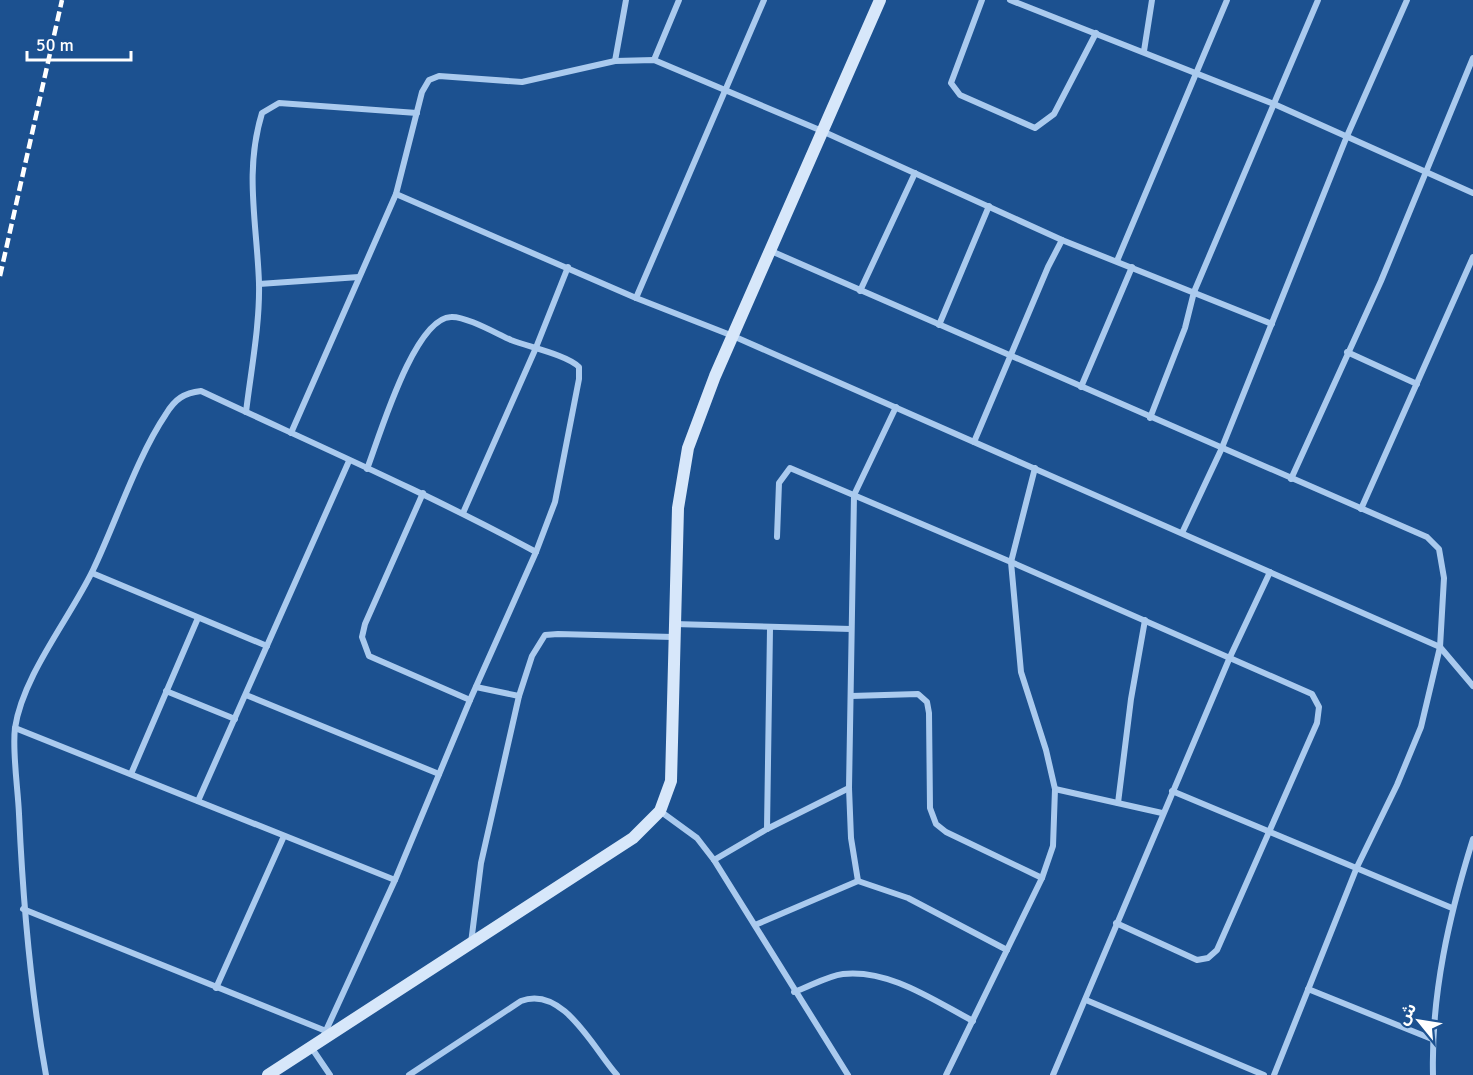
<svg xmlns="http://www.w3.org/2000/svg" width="1473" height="1075" font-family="Signika,'Noto Sans Arabic',sans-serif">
<rect width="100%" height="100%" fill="#1c5190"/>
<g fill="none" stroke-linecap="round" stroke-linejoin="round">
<!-- street -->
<g stroke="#aacaee" stroke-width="6">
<path d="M982,0L951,83L960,95L1035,128L1054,114L1096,33"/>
<path d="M1010,0L1274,104L1473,193"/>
<path d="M1144,51L1152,0"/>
<path d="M654,60L679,0"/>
<path d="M615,61L626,0"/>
<path d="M396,194L636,298L733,336L1440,647L1473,686"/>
<path d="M771,251L1427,537L1439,549L1444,578L1440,647L1421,727L1397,785L1357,867L1274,1075"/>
<path d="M1117,261L1227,0"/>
<path d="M259,284L359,277"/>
<path d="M860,291L915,173"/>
<path d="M636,298L764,0"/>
<path d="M939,325L989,206"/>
<path d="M1347,352L1417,384"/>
<path d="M1081,387L1132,267"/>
<path d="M246,412C251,370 260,325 259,283C257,223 244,172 262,113L279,103L417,113"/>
<path d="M1150,418L1185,328L1194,292L1318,0"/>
<path d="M291,433L396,194L422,92L429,80L439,76L522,82L615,61L654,60L822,131L1062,240L1272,324"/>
<path d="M974,442L1048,267L1062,240"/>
<path d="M1291,479L1381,281L1473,58"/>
<path d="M423,493L365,624L362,637L369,656L470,700"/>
<path d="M1361,509L1473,257"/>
<path d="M463,513L535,350L568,267"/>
<path d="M1182,533L1221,450L1347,136L1407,0"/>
<path d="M777,537L779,483L790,468L1011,562L1312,694L1319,707L1317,723L1217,950L1208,958L1197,960L1116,923"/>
<path d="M92,573L267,646"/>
<path d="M674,624L851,629"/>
<path d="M476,687L519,696"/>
<path d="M166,691L235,719"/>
<path d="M246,695L439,774"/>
<path d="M851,696L918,694L927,702L929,713L930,808L936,824L946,832L1042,878"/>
<path d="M15,728L395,880"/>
<path d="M131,774L198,618"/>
<path d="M1055,789L1162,813"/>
<path d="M1172,791L1452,908"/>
<path d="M198,801L349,461"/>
<path d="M1118,803L1131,699L1145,620"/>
<path d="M660,811L697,838L714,860L848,1075"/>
<path d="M767,829L770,629"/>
<path d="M714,860L767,829L849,788"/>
<path d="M858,881L851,838L849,788L854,495L896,407"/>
<path d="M23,909L326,1031"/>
<path d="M755,925L858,881L908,898L1007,950"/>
<path d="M471,943L481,863L519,696L532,656L545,635L558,634L673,637"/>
<path d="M216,988L284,836"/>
<path d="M1308,989L1432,1039"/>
<path d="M794,992C809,987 827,976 843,974C889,969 933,1000 973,1021"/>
<path d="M1086,1000L1264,1075"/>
<path d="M323,1037L395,880L470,700L536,552L555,502L579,379V367C567,355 529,347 511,340C497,334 466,316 451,317C414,318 379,438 367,469"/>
<path d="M311,1047L330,1075"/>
<path d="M46,1075C30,988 23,902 19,814C18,789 12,751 15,728C23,675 70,618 93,570C116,522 137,457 166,414C175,399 184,393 201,391C314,444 427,493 536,552"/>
<path d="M409,1075L521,1001C563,985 593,1048 617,1075"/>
<path d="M946,1075L1042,878L1053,846L1055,789L1046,750L1021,672L1011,562L1035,468"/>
<path d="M1053,1075L1230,657L1270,572"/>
<path d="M1433,1075C1431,994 1449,916 1473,839"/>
</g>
<!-- secondary -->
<path stroke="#d7e7fa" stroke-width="12" d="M268,1075L633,838L660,811L671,781L678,508L688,448L715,376L880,0"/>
<!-- rail -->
<path stroke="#fff" stroke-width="4.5" stroke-dasharray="10 4.5" stroke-linecap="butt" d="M0,276L62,0"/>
</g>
<!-- north arrow -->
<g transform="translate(1419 1021) rotate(300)" stroke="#1c5190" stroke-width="4.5" paint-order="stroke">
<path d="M0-4.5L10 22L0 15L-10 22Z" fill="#ffffff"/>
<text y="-9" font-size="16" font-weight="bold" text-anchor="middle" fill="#ffffff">ش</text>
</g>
<!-- scale -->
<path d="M27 51v9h104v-9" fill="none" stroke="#ffffff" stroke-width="3"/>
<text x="36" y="51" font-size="18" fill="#ffffff" stroke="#1c5190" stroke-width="4.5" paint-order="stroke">50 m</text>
</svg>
